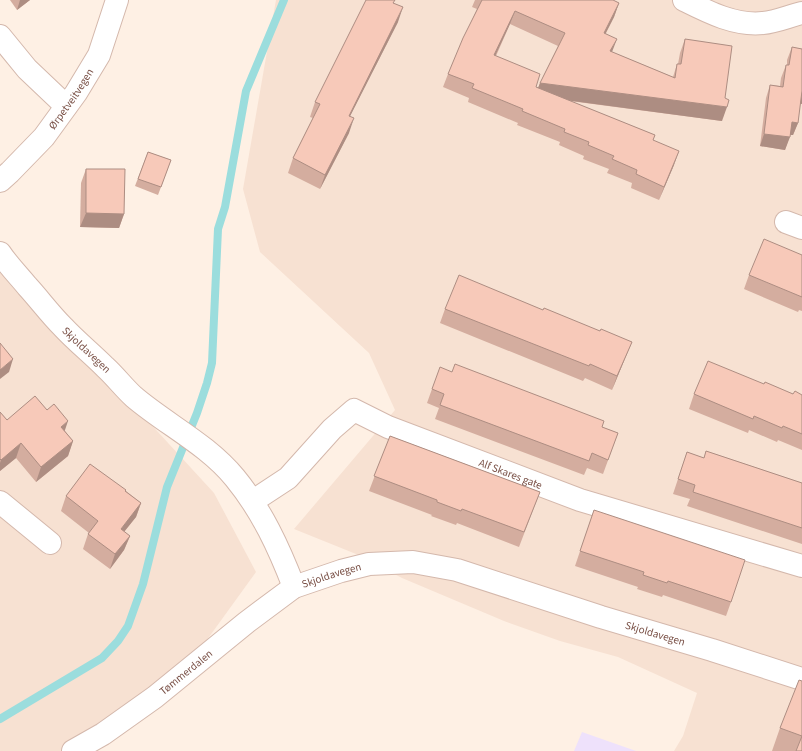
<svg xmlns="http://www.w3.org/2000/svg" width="802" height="751" font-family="'Source Sans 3',sans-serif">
<rect width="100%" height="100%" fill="#fef0e4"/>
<!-- residential -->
<g fill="#f7e1d2">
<path d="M276,0H802V751H674L683,736L697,693L618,657L560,641L504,621L402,578L356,554L294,529L395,410L369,353L260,252L243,189Z"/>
<path d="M0,255L101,370L214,493L256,572L175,684L60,751H0Z"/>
</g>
<!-- education -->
<path fill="#eee1fb" d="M582,732L636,751H574Z"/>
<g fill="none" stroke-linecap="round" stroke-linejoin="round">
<!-- stream -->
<path stroke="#9bdddd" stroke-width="8" d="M0,719L102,658L118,641L128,626L143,584L167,487L197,413L207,383L212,363L218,229L225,207L246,91L284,0"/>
<defs>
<g id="minor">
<path d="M684,0C708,12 735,26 763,23C776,22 789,16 802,13"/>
<path d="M0,36L27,69L66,106"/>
<path d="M786,222L802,228"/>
<path id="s1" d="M253,501L288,478L332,429L354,410L388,427L580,500L802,566"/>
<path d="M0,502L50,543"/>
</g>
<g id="tertiary">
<path id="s2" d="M0,181L10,172L44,137L76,93L99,55L117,0"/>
<path id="s3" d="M0,253C8,265 18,275 27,286C39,299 50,314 63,327C76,341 91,353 105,367C115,376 124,388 134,397C167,425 207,444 235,478C262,511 279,548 294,587"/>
<path id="s4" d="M73,751L103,734L155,697L247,622L294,587L341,571L369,564L413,562L457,570L601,617L712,650L802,679"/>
</g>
</defs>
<!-- minor casing -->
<use href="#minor" stroke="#d4b8ac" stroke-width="24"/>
<!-- tertiary casing -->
<use href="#tertiary" stroke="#d4b8ac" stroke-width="24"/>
<!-- minor -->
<use href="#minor" stroke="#fff" stroke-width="22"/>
<!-- tertiary -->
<use href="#tertiary" stroke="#fff" stroke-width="22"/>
</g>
<!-- wall -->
<g fill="#d4ad9f" fill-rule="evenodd">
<path d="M10,0H30L17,10Z"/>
<path d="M475,0H613L619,3L614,17L606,33L612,52L673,77L677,64H678L680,53L685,39L722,121L570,101L655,135L653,140L674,165L659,200L631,188L632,183L607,173L609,169L583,159L584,156L559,145L560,142L517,125L518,123L468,102L469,98L443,87L448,74L477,9L472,7ZM510,24L558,46L540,83L538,88L536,87L496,56Z"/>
<path d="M394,3L398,22L350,116L349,133L320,189L288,173L293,158L313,118L310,117L315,102Z"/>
<path d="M792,47L802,49V104L800,103L798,123L793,135H790L785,150L760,146L766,98L770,85L780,86L781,78L786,65H787V60Z"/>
<path d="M148,152L171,160L158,195L135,186Z"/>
<path d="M86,169L124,214L119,228L80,227L81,183Z"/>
<path d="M802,255V311L799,310L798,312L744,289L749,275Z"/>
<path d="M445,309L543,310L600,331L632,342L626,356L612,390L585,378L583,381L440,323Z"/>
<path d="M764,384L793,394L802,395V450L778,440L777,442L749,430L748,433L689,409L694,394Z"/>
<path d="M432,389L602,427L618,433L603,474L587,468L584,475L435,419L439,408L427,403Z"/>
<path d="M0,412L7,420L65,431L73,441L68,456L36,482L16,458L0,471Z"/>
<path d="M390,436L540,492L519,547L457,523L456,525L431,516L432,515L369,491Z"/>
<path d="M706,451L802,483V544L687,506L690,499L673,494L687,452L704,458Z"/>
<path d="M126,491L141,503L136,517L124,532L130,536L124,550L110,569L83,549L88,534L89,533L61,511L66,496Z"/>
<path d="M594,510L731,602L726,616L663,595L662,597L637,589L638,587L575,566Z"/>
<path d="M802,681V751H772L780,728Z"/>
</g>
<!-- shaded-wall -->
<g fill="#ad8d82">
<path d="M20,0H30L17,10Z"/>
<path d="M619,3L614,17L599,46L604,33Z"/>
<path d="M403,7L398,22L343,130L349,116Z"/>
<path d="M515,11L510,24L489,69L494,55Z"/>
<path d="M617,39L612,52L610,51Z"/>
<path d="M540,83L727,107L722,121L535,96Z"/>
<path d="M802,91V104L797,103Z"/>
<path d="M354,118L349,133L320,189L325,175Z"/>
<path d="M792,122L798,123L793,135H787Z"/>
<path d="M764,134L790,137L785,150L760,146Z"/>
<path d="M679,151L674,165L659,200L664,187Z"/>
<path d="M86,213L124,214L119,228L80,227Z"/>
<path d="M632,342L626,356L612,390L617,376Z"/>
<path d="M13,359L9,372L0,379V370Z"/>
<path d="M68,421L63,436L61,427Z"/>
<path d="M73,441L68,456L36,482L41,467Z"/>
<path d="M21,443L16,458L0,471V463L1,460Z"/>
<path d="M141,503L136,517L115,543L121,529Z"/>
<path d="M130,536L124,550L110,569L115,554Z"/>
</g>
<!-- building -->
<g fill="#f7c9b9" stroke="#ad8d82">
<path d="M366,0H395L393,3L403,7L349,116L354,118L325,175L293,158L320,104L315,102Z"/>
<path d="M482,0H613L619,3L604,33L617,39L610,51L675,78L677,64H681L685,39L732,46L725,98L729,100L727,107L540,83L565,33L515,11L494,55L540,74L536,87L655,135L653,140L679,151L664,187L636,174L637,170L612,159L614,156L588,145L589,142L564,132L565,129L522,111L523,109L472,88L474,84L448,74L463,38Z"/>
<path d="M792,47L802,49V91L798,123L792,122L790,137L764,134L770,85L783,87L786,65H789Z"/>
<path d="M148,152L171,160L161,187L138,179Z"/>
<path d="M86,169H125L124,214L86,213Z"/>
<path d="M764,239L802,255V297L749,275Z"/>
<path d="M459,275L543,310L544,308L600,331L601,329L632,342L617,376L590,364L589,366L445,309Z"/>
<path d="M0,343L13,359L0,370Z"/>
<path d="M708,361L764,384L765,382L793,394L795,391L802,395V434L783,426L782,428L754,416L753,419L694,394Z"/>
<path d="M455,364L604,421L602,427L618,433L608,460L592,453L589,461L440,405L444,394L432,389L440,367L452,372Z"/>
<path d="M35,396L47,410L54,404L68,421L61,427L73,441L41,467L21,443L1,460L0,459V412L7,420Z"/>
<path d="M390,436L540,492L524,532L462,509L461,511L437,502V500L374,476Z"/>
<path d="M706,451L802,483V528L693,492L695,485L678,479L687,452L704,458Z"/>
<path d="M90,464L126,490L125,491L141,503L121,529L130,536L115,554L88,534L98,521L66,496Z"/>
<path d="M594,510L745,560L731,602L668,581L667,583L643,575L644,572L580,551Z"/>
<path d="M799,680L802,681V736L780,728Z"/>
<path d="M802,736V751H796Z"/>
</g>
<g text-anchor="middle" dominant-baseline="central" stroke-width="3" stroke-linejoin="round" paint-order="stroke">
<!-- street labels -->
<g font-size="11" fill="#7a5147" stroke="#fff5ed">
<text stroke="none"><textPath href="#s2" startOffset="109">Ørpetveitvegen</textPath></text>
<text stroke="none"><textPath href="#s3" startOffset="130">Skjoldavegen</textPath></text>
<text stroke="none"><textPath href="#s1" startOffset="306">Alf Skares gate</textPath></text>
<text stroke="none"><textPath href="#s4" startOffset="315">Skjoldavegen</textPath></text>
<text stroke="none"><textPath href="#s4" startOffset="651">Skjoldavegen</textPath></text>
<text stroke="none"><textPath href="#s4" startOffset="138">Tømmerdalen</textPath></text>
</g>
</g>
</svg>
